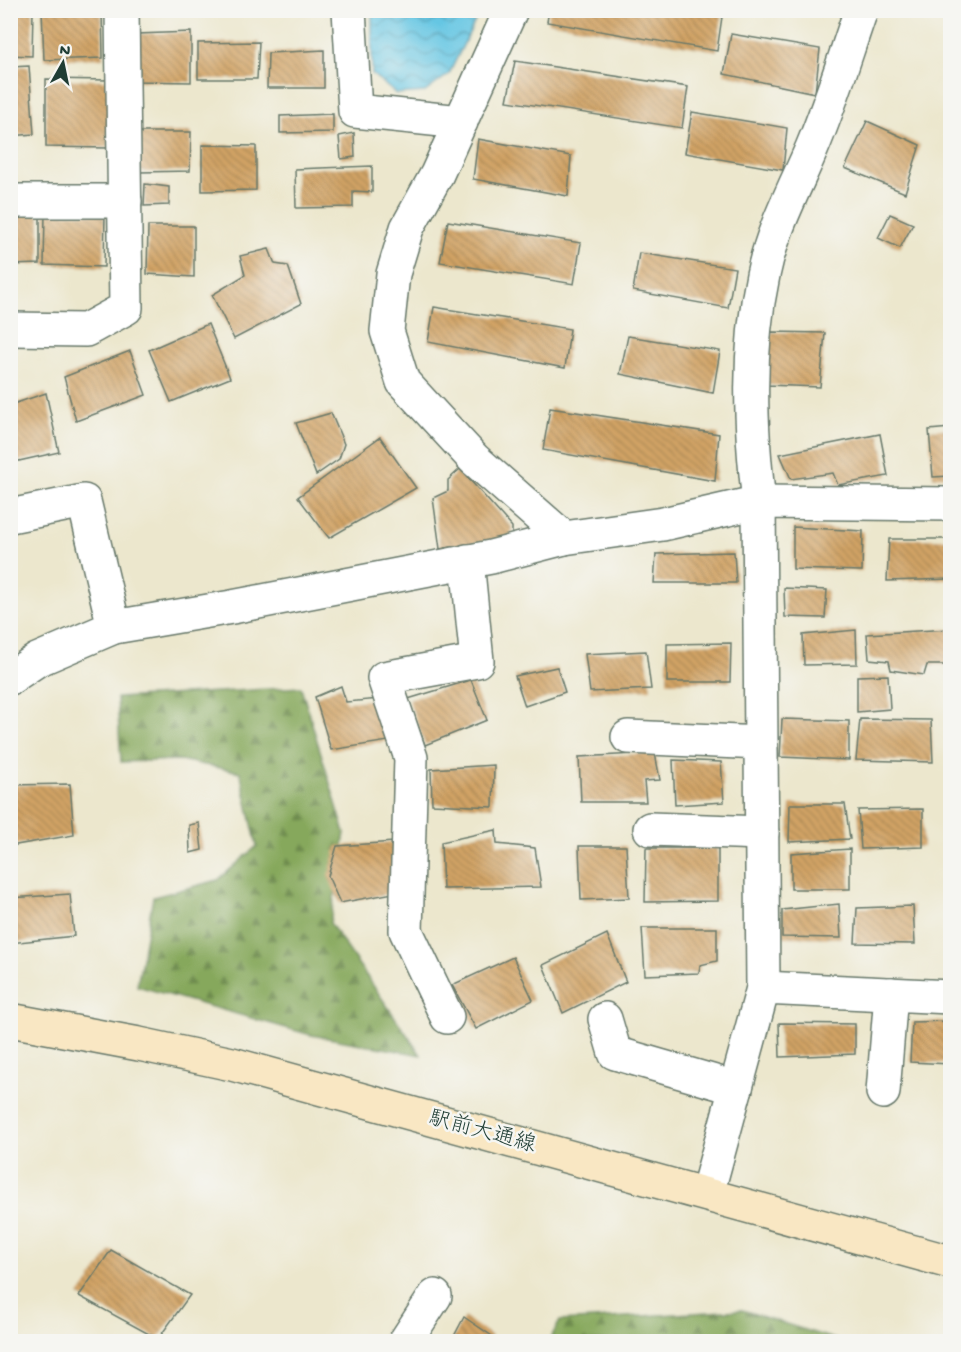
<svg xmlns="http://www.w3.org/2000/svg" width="961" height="1352" font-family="'Gochi Hand','Klee One',sans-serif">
<defs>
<pattern id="forest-firs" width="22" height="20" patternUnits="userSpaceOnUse" patternTransform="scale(1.5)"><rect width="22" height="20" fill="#86a85c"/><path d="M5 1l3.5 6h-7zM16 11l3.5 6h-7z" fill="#6d8a4d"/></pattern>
<pattern id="water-waves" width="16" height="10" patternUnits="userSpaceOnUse" patternTransform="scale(1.5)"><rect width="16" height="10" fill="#65c6e3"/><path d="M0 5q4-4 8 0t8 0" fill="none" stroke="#53a2b9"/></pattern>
<pattern id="building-back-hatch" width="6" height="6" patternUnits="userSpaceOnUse" patternTransform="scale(1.5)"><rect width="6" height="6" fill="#d1a365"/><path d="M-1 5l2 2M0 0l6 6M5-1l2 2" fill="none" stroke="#a98654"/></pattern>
</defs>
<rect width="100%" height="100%" fill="#f6f6f2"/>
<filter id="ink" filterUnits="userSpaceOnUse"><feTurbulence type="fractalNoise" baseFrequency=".0167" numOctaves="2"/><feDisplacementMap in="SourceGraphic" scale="12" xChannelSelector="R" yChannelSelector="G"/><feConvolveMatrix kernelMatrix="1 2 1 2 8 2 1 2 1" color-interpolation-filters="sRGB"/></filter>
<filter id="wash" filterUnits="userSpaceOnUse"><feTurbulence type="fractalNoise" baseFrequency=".008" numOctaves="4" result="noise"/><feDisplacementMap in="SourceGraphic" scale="24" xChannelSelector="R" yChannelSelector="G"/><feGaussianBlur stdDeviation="1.35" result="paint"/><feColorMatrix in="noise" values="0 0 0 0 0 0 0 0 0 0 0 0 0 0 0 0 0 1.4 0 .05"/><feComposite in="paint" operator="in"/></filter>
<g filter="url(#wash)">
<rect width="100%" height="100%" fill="#ece7cd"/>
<!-- forest -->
<g fill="url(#forest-firs)" stroke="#527248" stroke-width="1.5">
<path d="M301,687L345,833L330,923L421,1055L311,1035L137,986L153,897L218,880L257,846L240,772L180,760L121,762L117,698Z"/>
<path d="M742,1310L840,1341H549L560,1321Z"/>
</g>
<!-- water -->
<path fill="url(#water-waves)" stroke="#42828c" stroke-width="1.5" d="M372,11V10L480,11L449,74L425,92L396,94L372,74Z"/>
<g id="blocks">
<!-- building -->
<g fill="url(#building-back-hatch)">
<path d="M10,10H33L32,56L10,55Z"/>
<path d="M42,10H102L103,58L44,60Z"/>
<path d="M549,10H723L717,51L547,22Z"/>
<path d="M191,32V82L134,81L137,34Z"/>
<path d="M731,34L820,49L815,93L724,74Z"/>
<path d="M259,42L257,79H198V43Z"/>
<path d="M324,50V88H267L268,53Z"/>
<path d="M515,61L688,87L682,128L507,101Z"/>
<path d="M29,66L34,134L10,136V67Z"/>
<path d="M46,79L109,80V148L46,147Z"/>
<path d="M692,112L787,128L783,170L685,153Z"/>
<path d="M333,114V132L280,133V116Z"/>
<path d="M867,121L920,145L905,193L845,168Z"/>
<path d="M140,132H191L190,171L140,172Z"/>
<path d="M354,133L355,157L341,159L339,136Z"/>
<path d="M478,139L571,156L568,196L473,179Z"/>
<path d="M202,145L256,146V190L202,191Z"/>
<path d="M372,166V192L353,191V207L296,208L295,169Z"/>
<path d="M145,184L169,187V205L144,206Z"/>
<path d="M10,211H40V264L10,265Z"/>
<path d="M45,213L105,214L104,267L44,265Z"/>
<path d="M890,214L913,224L900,248L878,238Z"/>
<path d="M448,221L581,243L574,284L440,262Z"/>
<path d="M148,226H194V277L147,274Z"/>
<path d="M269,249L275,264L288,266L301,304L234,339L212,295L245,275L240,256Z"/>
<path d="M639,253L735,268L728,308L633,291Z"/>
<path d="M434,307L570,329L565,368L428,342Z"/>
<path d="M208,324L230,378L171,402L149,350Z"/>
<path d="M771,332L825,333L820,387L766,385Z"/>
<path d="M628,336L720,351L713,393L620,374Z"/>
<path d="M130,351L146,395L76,421L64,377Z"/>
<path d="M46,393L59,452L10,463V405Z"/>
<path d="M550,408L719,434L715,481L543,450Z"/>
<path d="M331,413L344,444L339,459L316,475L296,423Z"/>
<path d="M950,428V476L933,477L929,430Z"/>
<path d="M880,434L888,476L838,485L833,473L791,479L780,454Z"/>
<path d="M380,437L416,488L329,538L298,497Z"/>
<path d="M460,469L512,527V537L440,549L433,498L448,491V480Z"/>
<path d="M793,527L863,531L862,571L793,569Z"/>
<path d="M889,539H950V579L887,581Z"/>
<path d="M734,552L736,583H654L656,554Z"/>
<path d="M784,588L827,590L825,618L785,617Z"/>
<path d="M950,629V665H927L924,675L891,670L889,661L869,659L867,634Z"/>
<path d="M856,630L857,664L804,665L803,635Z"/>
<path d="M731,643L730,682H667V644Z"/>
<path d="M646,651L651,689L590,692L585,654Z"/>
<path d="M557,667L565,692L525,706L515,676Z"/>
<path d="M888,675L890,709L857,712V676Z"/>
<path d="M471,680L487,720L425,745L408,699Z"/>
<path d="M341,686L346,702L380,699L389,741L331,750L315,697Z"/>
<path d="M782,719L849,721V760L780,757Z"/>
<path d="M860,719L931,720L933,762L856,760Z"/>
<path d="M655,753L660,780L644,781L646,802H581L579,757Z"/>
<path d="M673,760L721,762L724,802L675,805Z"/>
<path d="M494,765L493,807L432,804L431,769Z"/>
<path d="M70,784L74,835L10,846V785Z"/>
<path d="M790,804H845L850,839L789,842Z"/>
<path d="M923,809V847L861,849L858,810Z"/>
<path d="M199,823L202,850L190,853L189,825Z"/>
<path d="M496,830L497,844L535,848L541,887L443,889L441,842Z"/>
<path d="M394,842L399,892L340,903L328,876L337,846Z"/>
<path d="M579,846H626L629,898L581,900Z"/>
<path d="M646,848H718V901L645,902Z"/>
<path d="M850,849V889H791V853Z"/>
<path d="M70,894L74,936L10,943V898Z"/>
<path d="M839,904L841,938L782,937V910Z"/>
<path d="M913,906L915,944L855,943L857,908Z"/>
<path d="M642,928H717V961L700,965L699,973L645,975Z"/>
<path d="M607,934L626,982L563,1013L543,965Z"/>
<path d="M513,957L533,1000L476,1029L452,985Z"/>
<path d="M950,1021V1064L910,1062L912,1022Z"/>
<path d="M779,1023L855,1024V1054L780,1057Z"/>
<path d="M111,1250L190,1295L158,1339L79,1296Z"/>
<path d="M464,1317L492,1336L488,1342H451Z"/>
</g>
</g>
</g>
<g filter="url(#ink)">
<use href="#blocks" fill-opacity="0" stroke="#67786a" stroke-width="1.5"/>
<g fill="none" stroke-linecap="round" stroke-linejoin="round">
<defs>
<g id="street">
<path d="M349,10L355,111L461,122"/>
<path d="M511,10L437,174L407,228L393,274L387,331L403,382L474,459L564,538"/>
<path d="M10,201H125"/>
<path d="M10,329L86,330L126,308L122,10"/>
<path d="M10,516L84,501L114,627"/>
<path d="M10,678L37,660L114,627L232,607L491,557L564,538L663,524L759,502L950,504"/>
<path d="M628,737L761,743"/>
<path d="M650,829L762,833"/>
<path d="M763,988L759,502C750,426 747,350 763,275C772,230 794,190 812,148C831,103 845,56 861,10"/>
<path d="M447,1017L406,931L411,758L384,678L477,661L467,561"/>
<path d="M605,1019L615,1053L736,1088"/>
<path d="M883,1092L891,994"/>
<path d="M707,1194L763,988L950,997"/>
<path d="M405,1342L435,1296"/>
</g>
<path id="secondary" d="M10,1020L139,1044L232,1064L950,1262"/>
</defs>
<!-- street casing -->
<use href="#street" stroke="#67786a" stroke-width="36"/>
<!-- secondary casing -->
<use href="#secondary" stroke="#67786a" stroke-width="36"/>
<!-- street -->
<use href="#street" stroke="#fff" stroke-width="33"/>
<!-- secondary -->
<use href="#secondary" stroke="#f9e7c3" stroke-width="33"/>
</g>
</g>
<g text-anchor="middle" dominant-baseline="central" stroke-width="5" stroke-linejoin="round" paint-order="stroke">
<!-- street labels -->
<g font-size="22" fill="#1f3d34" stroke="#f6f6f2">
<text transform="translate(482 1133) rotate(15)">駅前大通線</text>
</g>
</g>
<!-- margin -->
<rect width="961" height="1352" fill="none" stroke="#f6f6f2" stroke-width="36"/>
<!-- north arrow -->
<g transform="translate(63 63) rotate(9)" stroke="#f6f6f2" stroke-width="4.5" paint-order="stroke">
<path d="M0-4.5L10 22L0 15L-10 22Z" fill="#1f3d34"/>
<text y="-9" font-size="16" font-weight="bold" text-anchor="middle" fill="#1f3d34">N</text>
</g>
</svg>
